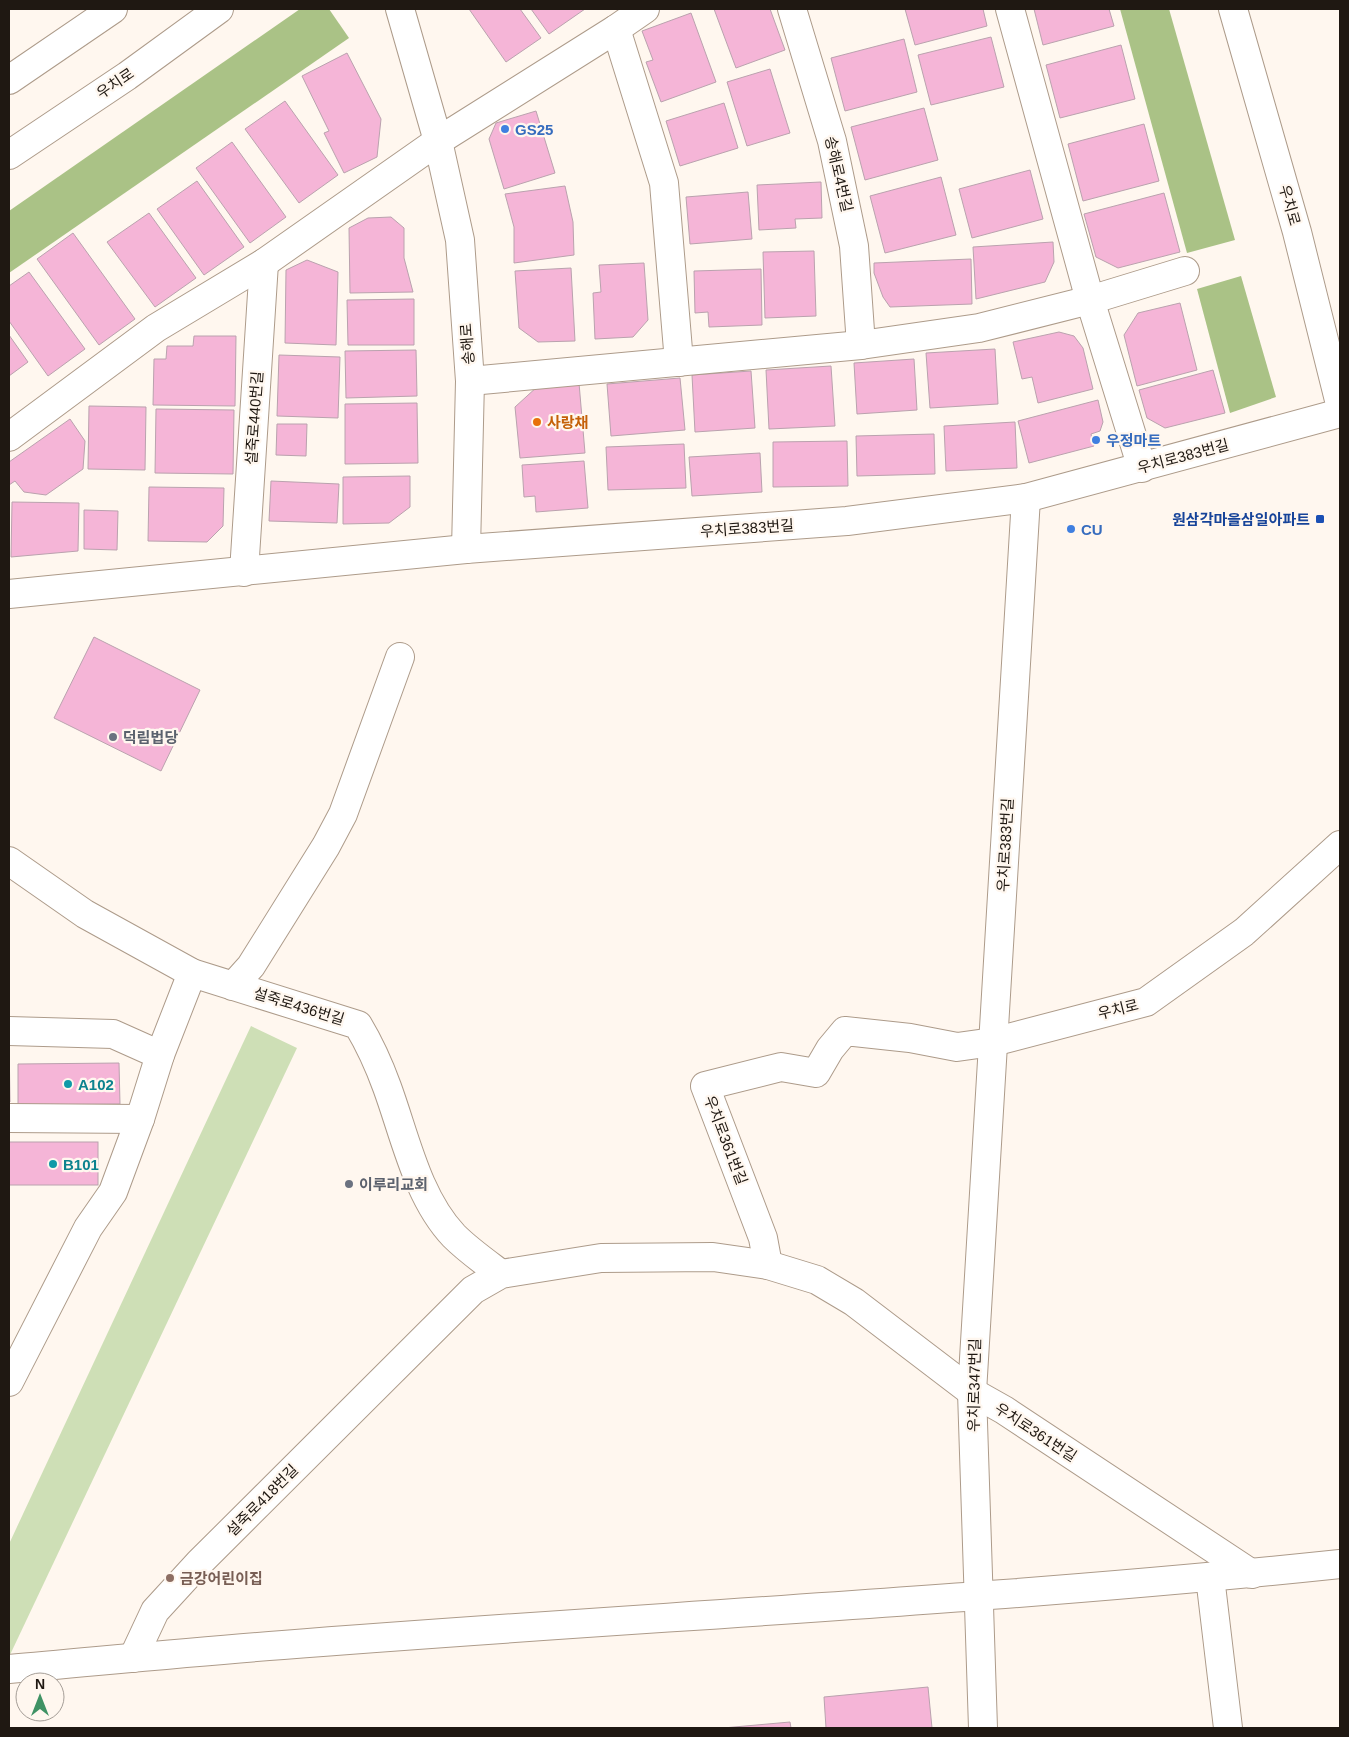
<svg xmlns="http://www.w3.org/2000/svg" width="1349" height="1737" font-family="Helvetica,'Noto Sans KR',sans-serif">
<rect width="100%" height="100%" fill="#fff7ef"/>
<!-- green -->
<path fill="#cedfb6" d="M251,1026L297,1048L9,1657V1544Z"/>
<!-- forest -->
<g fill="#aac286">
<path d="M300,9H329L349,38L9,273V211Z"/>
<path d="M1120,9H1169L1235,240L1187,253Z"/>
<path d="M1241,276L1276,397L1230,413L1197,289Z"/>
</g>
<!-- building -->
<g fill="#f5b5d7" stroke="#baa2ae">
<path d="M469,9H520L541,38L506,62Z"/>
<path d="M531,9H585L549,34Z"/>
<path d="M714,9H770L785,50L736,68Z"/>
<path d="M905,9H983L987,26L915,45Z"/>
<path d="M1034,9H1109L1114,26L1043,45Z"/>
<path d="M691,13L716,82L661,102L646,62L653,60L642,31Z"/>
<path d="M991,37L1004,87L931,105L918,55Z"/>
<path d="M904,39L917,92L845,111L831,58Z"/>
<path d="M1121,45L1135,99L1060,118L1046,65Z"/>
<path d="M347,53L381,119L377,157L344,173L324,133L329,131L302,76Z"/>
<path d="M770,69L790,133L747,146L727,82Z"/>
<path d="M285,101L338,175L299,203L245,129Z"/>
<path d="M724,103L738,148L680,166L666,121Z"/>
<path d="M924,108L938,160L865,180L851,127Z"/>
<path d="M536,111L555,173L504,189L489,139L496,123Z"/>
<path d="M1144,124L1159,181L1083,201L1068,144Z"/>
<path d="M232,142L286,217L250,243L196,168Z"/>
<path d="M1030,170L1043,219L972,238L959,189Z"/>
<path d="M941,177L956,235L885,253L870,196Z"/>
<path d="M197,181L244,247L204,275L157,209Z"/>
<path d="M821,182L822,218L795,219L796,228L759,230L757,185Z"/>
<path d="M565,186L573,222L574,255L514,263V227L505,194Z"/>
<path d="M748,192L752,239L690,244L686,197Z"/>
<path d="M1164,193L1180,252L1118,268L1096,257L1084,214Z"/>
<path d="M149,213L196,278L155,307L107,242Z"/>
<path d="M391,217L404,228V258L413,292L350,293L349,228L368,218Z"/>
<path d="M73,233L135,319L99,345L37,259Z"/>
<path d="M1053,242L1054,262L1045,282L976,299L973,247Z"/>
<path d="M814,251L816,316L765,318L763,252Z"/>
<path d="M971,259L972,304L890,307L883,297L874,273V263Z"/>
<path d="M307,260L338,272L336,345L285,343L286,270Z"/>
<path d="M644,263L648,320L633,337L595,339L593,293L601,292L599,265Z"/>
<path d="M571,268L575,341L538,342L519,328L515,271Z"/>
<path d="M761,269L762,325L709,327L708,312L695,313L694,271Z"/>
<path d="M29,272L85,349L48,376L9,321V286Z"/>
<path d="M414,299V345H348L347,300Z"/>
<path d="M1180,303L1197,370L1137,386L1124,335L1138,313Z"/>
<path d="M1059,332L1074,336L1083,348L1093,389L1038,403L1032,377L1022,379L1013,342Z"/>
<path d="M9,335L28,362L9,376Z"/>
<path d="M194,336H236L235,406L153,405L154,359H166L167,346H193Z"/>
<path d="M995,349L998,404L930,408L926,353Z"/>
<path d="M416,350L417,396L346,398L345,351Z"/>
<path d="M279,355L340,357L338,418L277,416Z"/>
<path d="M914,359L917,410L857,414L854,363Z"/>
<path d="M831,366L835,426L769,429L766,370Z"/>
<path d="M1213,370L1225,413L1165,428L1147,418L1139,390Z"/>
<path d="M751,371L755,428L695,432L692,375Z"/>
<path d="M680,378L685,430L611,436L607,384Z"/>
<path d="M579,383L585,453L520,458L515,407L538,386Z"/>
<path d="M1098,400L1103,422L1100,431L1091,434L1094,446L1029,463L1018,421Z"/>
<path d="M417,403L418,463L345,464V404Z"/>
<path d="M89,406L146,407L145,470L88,469Z"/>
<path d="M156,409L234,410L233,474L155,473Z"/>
<path d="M70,419L85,441L83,469L46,495L24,492L15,481L9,485V462Z"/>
<path d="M1015,422L1017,468L946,471L944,426Z"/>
<path d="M277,424H307L306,456L276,455Z"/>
<path d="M934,434L935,474L857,476L856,436Z"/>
<path d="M847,441L848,486L773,487V442Z"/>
<path d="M684,444L686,488L608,490L606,447Z"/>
<path d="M760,453L762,492L692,496L689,457Z"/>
<path d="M584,461L588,508L536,512L535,496L524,497L522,465Z"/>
<path d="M410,476V507L389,523L343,524V477Z"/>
<path d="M271,481L339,484L337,523L269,521Z"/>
<path d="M149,487L224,488L223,526L207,542L148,541Z"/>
<path d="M12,502L79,503L78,551L11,557Z"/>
<path d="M84,510L118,511L117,550L84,549Z"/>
<path d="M94,637L200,690L161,771L54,718Z"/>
<path d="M9,1041L10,1102H9Z"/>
<path d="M119,1063L120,1104L18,1105V1064Z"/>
<rect x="9" y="1142" width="89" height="43"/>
<path d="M928,1687L932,1728H826L824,1697Z"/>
<path d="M790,1722L791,1728H723Z"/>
</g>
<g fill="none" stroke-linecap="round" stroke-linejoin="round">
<defs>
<g id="minor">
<path d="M400,9L438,141L460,240L470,381L466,549"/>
<path d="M792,9L832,141L854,246L861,345"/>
<path d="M1010,9L1090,300L1142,468"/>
<path d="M616,29L664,183L679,362"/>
<path d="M9,80L113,9"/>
<path d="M9,155L127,76L219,9"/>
<path d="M470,381L861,345L979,328L1090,300L1185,271"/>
<path d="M9,437L156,328L264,263L438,141L616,29L645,9"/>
<path d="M244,572L264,263"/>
<path d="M9,594L466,549L847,521L1026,498L1340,413"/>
<path d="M9,861L85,914L192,973L358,1025C370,1045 379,1065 387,1087C405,1136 417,1197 454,1236C468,1250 485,1262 501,1274"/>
<path d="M233,986L251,966L326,846L343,814L400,657"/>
<path d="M9,1031L113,1034L160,1055"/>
<path d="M9,1118L140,1119"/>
<path d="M768,1265L763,1238L705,1086L781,1067L816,1073L830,1049L845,1031L910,1038L957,1047L993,1042L1146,1002L1244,932L1340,845"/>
<path d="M9,1382L88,1228L113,1192L140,1119L160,1055L192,973"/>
<path d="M1210,1577L1228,1728"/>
<path d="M133,1658L155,1611L199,1563L473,1290L501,1274L601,1258L713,1257L768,1265L817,1280L854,1302L972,1392L1004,1410L1252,1574"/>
<path d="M9,1669C100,1661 191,1652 283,1645C635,1617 989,1601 1340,1564"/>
<path d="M983,1728L972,1392L1026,498"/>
</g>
<path id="major" d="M1233,9L1297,232L1340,404"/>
</defs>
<!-- minor casing -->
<use href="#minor" stroke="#ad9b8a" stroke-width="30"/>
<!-- major casing -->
<use href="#major" stroke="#ad9b8a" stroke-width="30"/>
<!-- minor -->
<use href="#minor" stroke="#fff" stroke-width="28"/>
<!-- major -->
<use href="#major" stroke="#fff" stroke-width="28"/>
</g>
<!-- markers -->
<g fill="#3f7fe0" stroke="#fff7ef" stroke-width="2">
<circle cx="505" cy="129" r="5"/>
<circle cx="1096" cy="440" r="5"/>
<circle cx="1071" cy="529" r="5"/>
</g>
<circle fill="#e8710a" stroke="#fff7ef" stroke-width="2" cx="537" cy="422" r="5"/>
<rect fill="#1a4fb4" stroke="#fff7ef" stroke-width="2" x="1315" y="514" width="10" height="10" rx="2.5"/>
<g fill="#6b7280" stroke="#fff7ef" stroke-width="2">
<circle cx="113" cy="737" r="5"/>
<circle cx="349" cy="1184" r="5"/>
</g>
<g fill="#0f9aa8" stroke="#fff7ef" stroke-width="2">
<circle cx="68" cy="1084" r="5"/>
<circle cx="53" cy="1164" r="5"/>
</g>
<circle fill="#8d6e63" stroke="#fff7ef" stroke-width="2" cx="170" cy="1578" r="5"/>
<g text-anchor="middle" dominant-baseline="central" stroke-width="4.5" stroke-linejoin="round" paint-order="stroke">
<!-- street labels -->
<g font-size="15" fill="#1f1812" stroke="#fff7ef">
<text transform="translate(115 83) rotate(-34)">우치로</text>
<text transform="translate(839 174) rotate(77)">송해로4번길</text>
<text transform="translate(1290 205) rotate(74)">우치로</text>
<text transform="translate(467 344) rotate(-94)">송해로</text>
<text transform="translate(254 418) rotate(-86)">설죽로440번길</text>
<text transform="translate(1183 456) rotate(-15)">우치로383번길</text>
<text transform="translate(747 528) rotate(-4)">우치로383번길</text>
<text transform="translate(1005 845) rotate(-87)">우치로383번길</text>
<text transform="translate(299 1006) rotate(17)">설죽로436번길</text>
<text transform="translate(1118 1009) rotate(-14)">우치로</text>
<text transform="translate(726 1140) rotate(69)">우치로361번길</text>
<text transform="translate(974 1385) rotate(-89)">우치로347번길</text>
<text transform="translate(1036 1432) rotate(33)">우치로361번길</text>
<text transform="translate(262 1500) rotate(-45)">설죽로418번길</text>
</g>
<!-- shop labels -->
<g font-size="15" font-weight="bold" fill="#366cbe" stroke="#fff7ef" text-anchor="start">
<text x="515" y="129">GS25</text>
<text x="1106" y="440">우정마트</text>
<text x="1081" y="529">CU</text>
</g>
<!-- food labels -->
<g font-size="15" font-weight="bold" fill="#c56008" stroke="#fff7ef" text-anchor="start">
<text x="547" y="422">사랑채</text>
</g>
<!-- transit labels -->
<g font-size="15" font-weight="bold" fill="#164399" stroke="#fff7ef" text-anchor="end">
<text x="1310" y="519">원삼각마을삼일아파트</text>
</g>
<!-- worship labels -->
<g font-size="15" font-weight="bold" fill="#5b616d" stroke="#fff7ef" text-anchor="start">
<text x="123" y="737">덕림법당</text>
<text x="359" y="1184">이루리교회</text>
</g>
<!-- culture labels -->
<g font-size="15" font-weight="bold" fill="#0d838f" stroke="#fff7ef" text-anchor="start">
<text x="78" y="1084">A102</text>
<text x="63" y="1164">B101</text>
</g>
<!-- education labels -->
<g font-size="15" font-weight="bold" fill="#785e54" stroke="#fff7ef" text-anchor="start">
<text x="180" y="1578">금강어린이집</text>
</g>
</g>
<!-- border -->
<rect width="1349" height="1737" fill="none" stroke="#1f1812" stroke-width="20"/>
<!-- north arrow -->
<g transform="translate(40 1697)"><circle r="24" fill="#fff7ef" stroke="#a59e97"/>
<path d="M0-4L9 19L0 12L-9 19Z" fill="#3f9264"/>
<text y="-8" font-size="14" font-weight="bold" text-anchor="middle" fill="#1f1812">N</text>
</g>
</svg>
